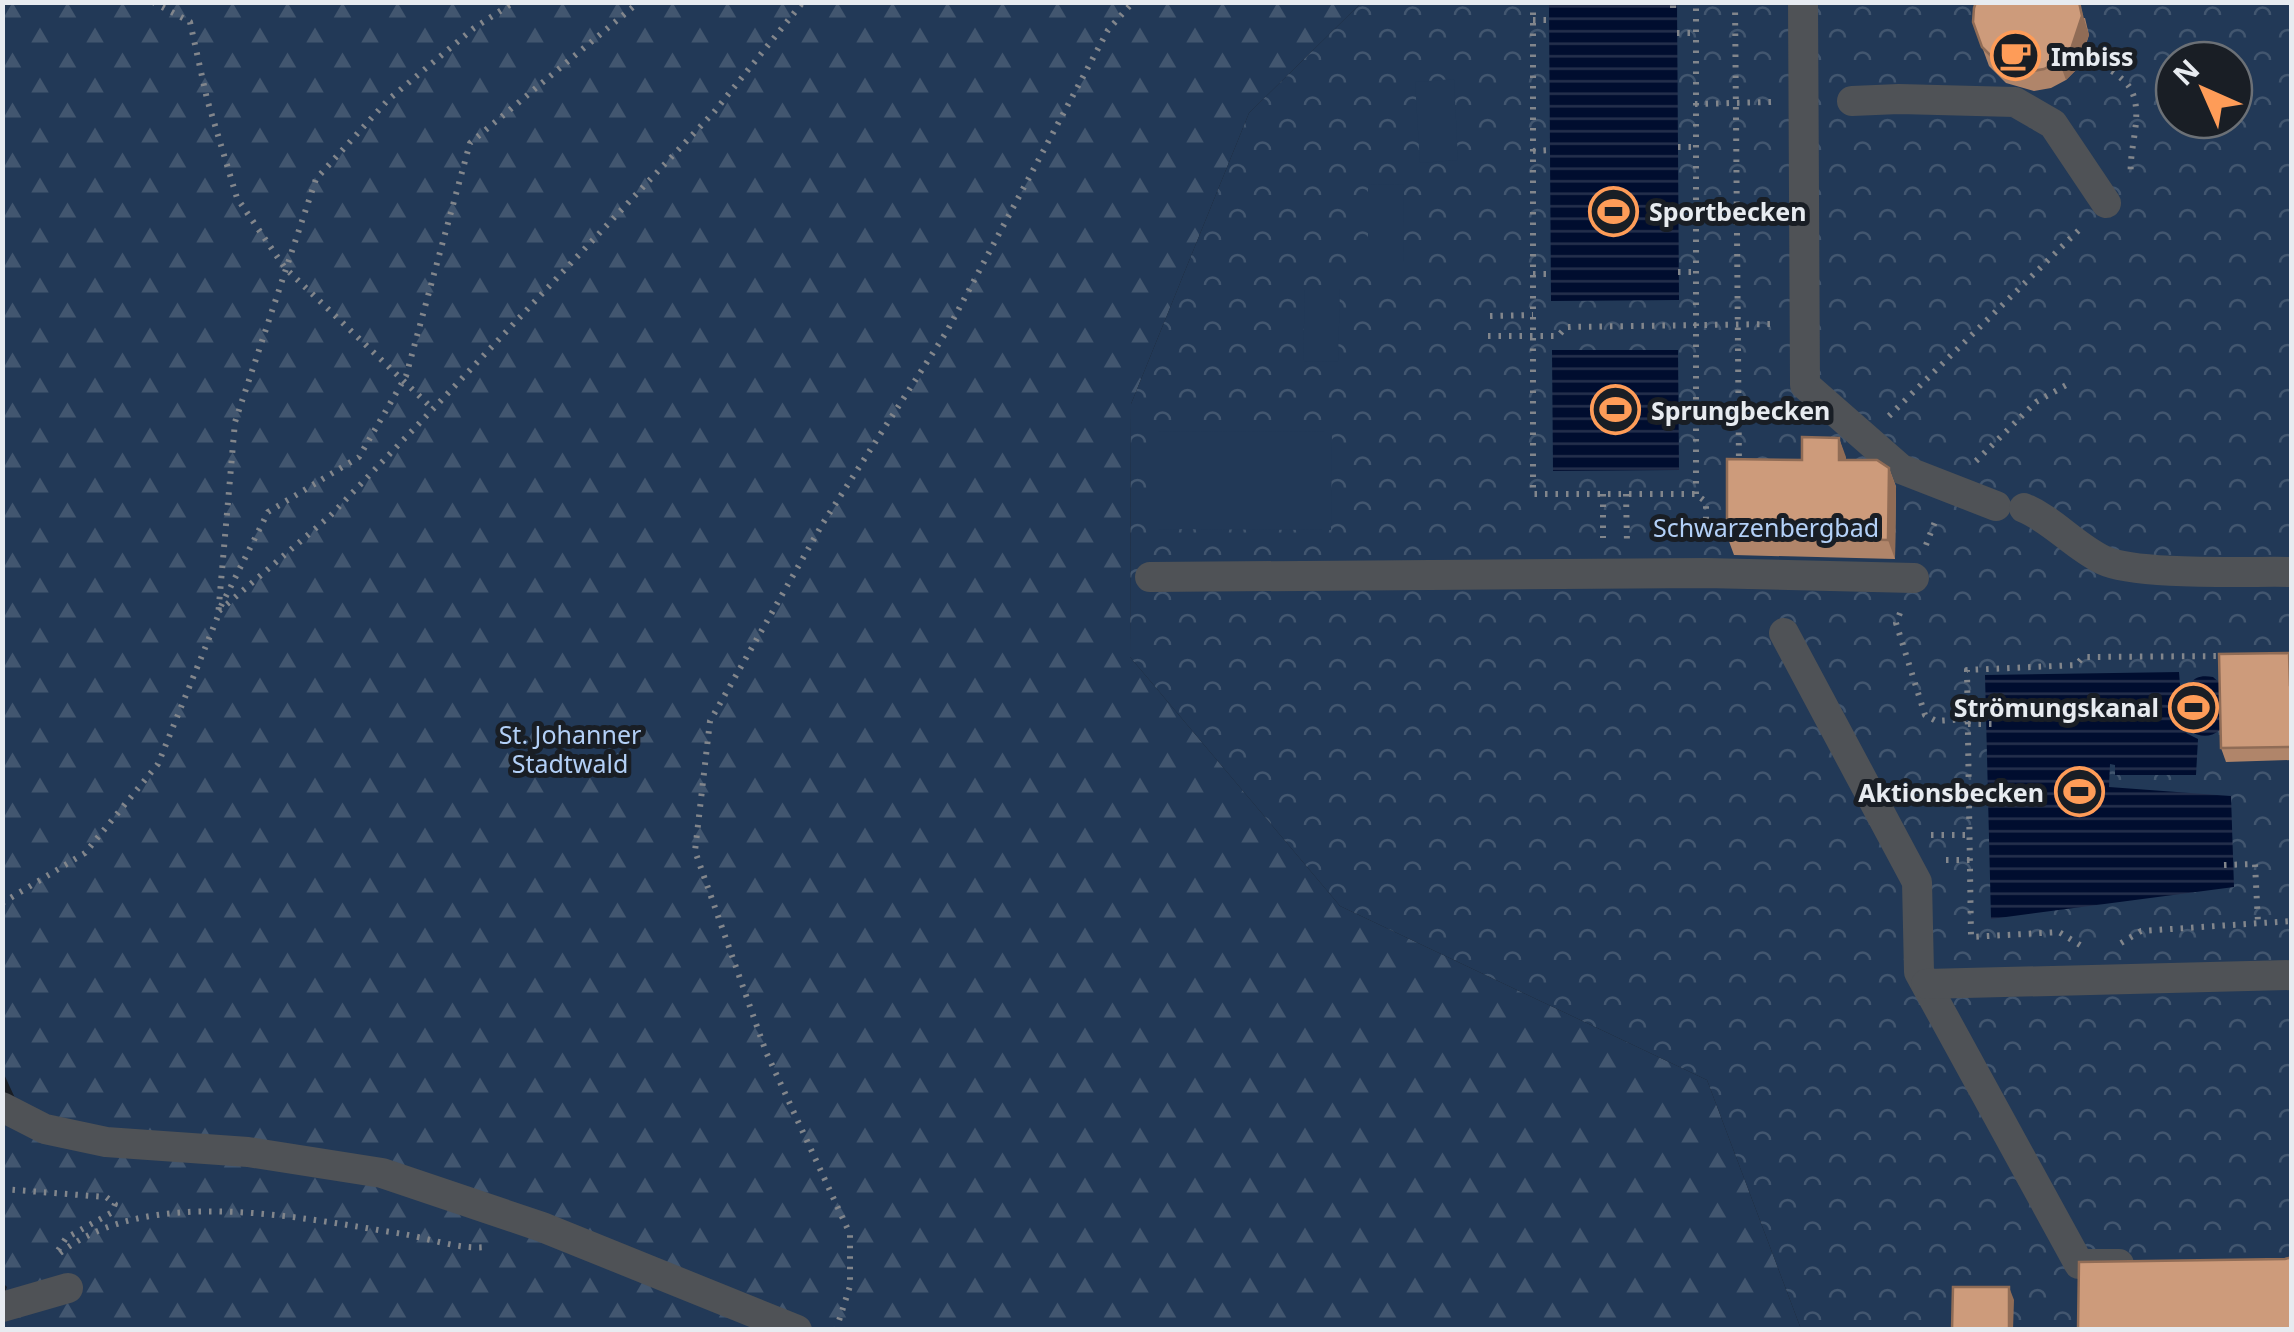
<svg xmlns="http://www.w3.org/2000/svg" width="2294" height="1332" font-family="'Noto Sans',sans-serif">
<defs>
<pattern id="forest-firs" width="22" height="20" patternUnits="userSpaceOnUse" patternTransform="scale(2.5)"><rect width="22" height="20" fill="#223957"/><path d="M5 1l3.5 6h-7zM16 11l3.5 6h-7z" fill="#42566f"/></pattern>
<pattern id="park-crowns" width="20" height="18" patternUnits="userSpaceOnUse" patternTransform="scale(2.5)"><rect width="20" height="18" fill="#223957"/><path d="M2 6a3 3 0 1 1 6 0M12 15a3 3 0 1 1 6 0" fill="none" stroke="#42566f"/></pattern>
<pattern id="water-rules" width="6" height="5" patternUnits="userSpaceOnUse" patternTransform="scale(2.5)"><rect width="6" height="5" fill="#000d2f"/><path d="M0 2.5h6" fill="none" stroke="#25304d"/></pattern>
</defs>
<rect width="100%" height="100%" fill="#191e25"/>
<!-- forest -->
<path fill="url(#forest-firs)" d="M3,3H1361L1249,113L1131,404L1130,657L1340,906L1707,1080L1801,1329H3V1297L7,1287L2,1282L3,1107L21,1111L3,1072Z"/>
<!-- park -->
<path fill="url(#park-crowns)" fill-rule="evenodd" d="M1361,3H2291V1329H1801L1707,1080L1340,906L1130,657L1131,404L1249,113ZM2174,60H2234V120H2174Z"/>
<!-- pitch -->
<g fill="#223957">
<path d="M1454,79L1458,160L1420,163L1415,82Z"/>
<path d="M1404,184L1403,265H1368V185Z"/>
<path d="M1305,288H1340L1338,362L1303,361Z"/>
<path d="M1153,431L1332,432L1331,530L1153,529Z"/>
</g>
<!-- water -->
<g fill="url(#water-rules)">
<path d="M1549,3H1677L1679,300L1551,301Z"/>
<path d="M1552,350H1678L1679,470L1553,471Z"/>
<path d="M2179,672L2181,698C2189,685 2192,673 2213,677L2221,684L2220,730C2210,738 2200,737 2189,731L2184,717H2180L2186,733L2198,739L2196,775H2115V765L2110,764L2109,787L2231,796L2234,887L1991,919L1985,675Z"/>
</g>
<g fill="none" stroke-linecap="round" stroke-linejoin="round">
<!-- path -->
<g stroke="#82868c" stroke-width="6" stroke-dasharray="2.5 8" stroke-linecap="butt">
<path d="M153,2L190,22L207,99L237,198L285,268L433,409"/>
<path d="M1533,2V494H1696L1706,502V538"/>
<path d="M1735,2L1739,466"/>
<path d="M1673,8V2"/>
<path d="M1533,20H1549"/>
<path d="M1677,33H1696"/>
<path d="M2086,53C2098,63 2122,75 2130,88C2145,113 2128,149 2131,176"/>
<path d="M1695,104L1771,102"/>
<path d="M1678,147H1696"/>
<path d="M1533,151L1550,150"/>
<path d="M1678,272H1696"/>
<path d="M1533,274H1551"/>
<path d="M1490,316L1533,315"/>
<path d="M1488,336H1558L1566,327L1773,324"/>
<path d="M1889,416L2084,225"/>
<path d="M1976,461L2036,402L2070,383"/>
<path d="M1603,494V538"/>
<path d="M1626,494L1627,543"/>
<path d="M1696,494V2"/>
<path d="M1926,545L1936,519"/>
<path d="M221,606L268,512L359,457L406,376L470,143L639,2"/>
<path d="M219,611L330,516L433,409L714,112L803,2"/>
<path d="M1900,613L1896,623L1925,715L1936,721L1968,719"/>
<path d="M1968,724H1994"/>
<path d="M1931,835H1970"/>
<path d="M1946,860H1970"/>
<path d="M2224,865L2255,864L2258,923"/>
<path d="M2,903L85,853L158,764L218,616L235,422L316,179L388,100L474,28L514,2"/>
<path d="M2121,943L2141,931L2292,921"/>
<path d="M2080,945L2059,932L1971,937L1967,670L2076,665L2083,657L2225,656"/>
<path d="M2,1189L106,1197L115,1204L111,1213L66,1238L57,1252"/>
<path d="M60,1253C149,1184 300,1218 403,1234C428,1238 460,1250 486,1247"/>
<path d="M836,1330L850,1286V1234L766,1052L695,851L710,721L823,523L947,331L1108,30L1133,2"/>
</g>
<!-- minor -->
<g stroke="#4f5256" stroke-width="30">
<path d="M1803,2L1805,385L1901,469L1996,506"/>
<path d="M1852,101L1899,99L2015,102L2053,124L2106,203"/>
<path d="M2024,508C2053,520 2074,546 2103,560C2136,576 2250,571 2292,572"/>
<path d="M1150,577L1706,573L1914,578"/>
<path d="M1784,633L1917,882L1919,972L2079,1264H2119"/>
<path d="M1926,984L2292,975"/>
<path d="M2,1107L45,1129L106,1142L248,1152L382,1173L542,1227L797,1330"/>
<path d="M2,1307L68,1288"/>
</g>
</g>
<!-- wall -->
<g fill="#b0856a">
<path d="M2085,18L2089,35L2078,68L2066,80L2051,88L2034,91L2006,83L1989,66L1973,22Z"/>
<path d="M1839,438L1846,460L1889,468L1896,487L1895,559L1734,555L1727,536L1802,460Z"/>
<path d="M2292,659V760L2226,762L2221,748Z"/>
</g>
<!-- shaded-wall -->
<g fill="#906c56">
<path d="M2079,2L2089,35L2078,68L2066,80L2059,61Z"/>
<path d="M1839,438L1846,457V479L1839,460Z"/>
<path d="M1889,468L1896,487L1895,559L1888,540Z"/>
<path d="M2009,1287L2014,1300L2013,1330H2009Z"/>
</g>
<!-- building -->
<g fill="#cd9b7b" stroke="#906c56" stroke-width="2.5">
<path d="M1976,2H2079L2082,16L2071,49L2059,61L2044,69L2027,72L1999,64L1982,47L1973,22L1974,8Z"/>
<path d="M1802,437L1839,438V460H1877L1889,468L1888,540L1727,536V459L1802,460Z"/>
<path d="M2289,653L2290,685H2292L2291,747L2221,748L2219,654Z"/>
<path d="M2292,1257V1330H2078L2079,1262L2285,1259Z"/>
<path d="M1953,1287H2009V1330H1952Z"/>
</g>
<!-- icons -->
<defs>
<symbol id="cafe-ring" viewBox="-11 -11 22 22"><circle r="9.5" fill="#191e25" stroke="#fe9c58" stroke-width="1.5"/><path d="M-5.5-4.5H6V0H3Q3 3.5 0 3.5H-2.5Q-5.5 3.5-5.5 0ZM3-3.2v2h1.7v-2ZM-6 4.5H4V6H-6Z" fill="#fe9c58"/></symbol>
<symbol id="stadium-ring" viewBox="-11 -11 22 22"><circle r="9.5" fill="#191e25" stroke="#fe9c58" stroke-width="1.5"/><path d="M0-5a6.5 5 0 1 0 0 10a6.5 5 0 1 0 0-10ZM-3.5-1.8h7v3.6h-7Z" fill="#fe9c58"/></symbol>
</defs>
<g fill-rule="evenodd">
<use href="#cafe-ring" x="1988" y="28" width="55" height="55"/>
<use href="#stadium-ring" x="1586" y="184" width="55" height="55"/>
<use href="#stadium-ring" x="1588" y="382" width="55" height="55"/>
<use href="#stadium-ring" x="2166" y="680" width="55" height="55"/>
<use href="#stadium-ring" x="2052" y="764" width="55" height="55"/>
</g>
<g text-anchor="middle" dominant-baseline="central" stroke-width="10" stroke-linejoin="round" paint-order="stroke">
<!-- poi labels -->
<g font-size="25" font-weight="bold" fill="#e7ebf0" stroke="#191e25" text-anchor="start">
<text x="2051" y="56">Imbiss</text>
<text x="1649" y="211">Sportbecken</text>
<text x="1651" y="410">Sprungbecken</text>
<text x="2159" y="707" text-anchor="end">Strömungskanal</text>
<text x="2044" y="792" text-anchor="end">Aktionsbecken</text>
</g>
<!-- park labels -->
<g font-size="25" fill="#b3d0f7" stroke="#191e25">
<text x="1766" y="527">Schwarzenbergbad</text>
<text x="570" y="734">St. Johanner<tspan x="570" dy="29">Stadtwald</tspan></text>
</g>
</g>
<!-- border -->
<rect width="2294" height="1332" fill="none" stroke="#e7ebf0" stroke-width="10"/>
<!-- north arrow -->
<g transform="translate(2204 90) rotate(315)"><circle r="48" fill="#191e25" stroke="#6b7076" stroke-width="2.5"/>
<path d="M0-8L18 38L0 25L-18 38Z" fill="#fe9c58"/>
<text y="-15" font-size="28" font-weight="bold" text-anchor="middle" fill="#e7ebf0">N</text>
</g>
</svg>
